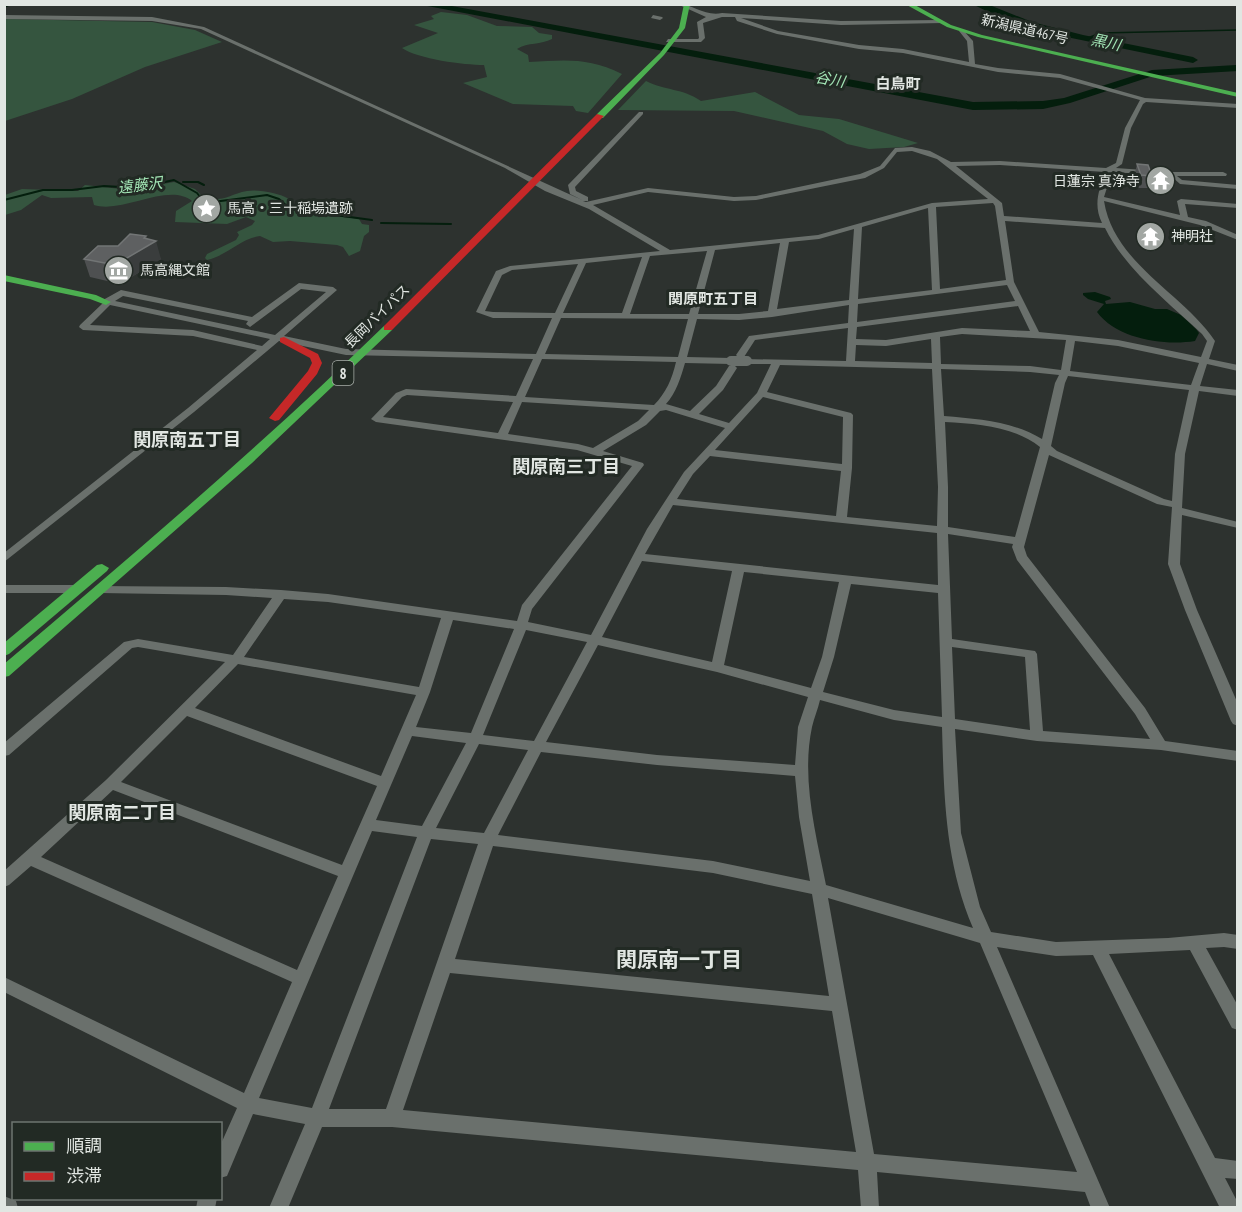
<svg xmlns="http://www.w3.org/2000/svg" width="1242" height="1212" font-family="'PT Sans Narrow','Noto Sans JP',sans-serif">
<rect width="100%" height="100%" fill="#2d322f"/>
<!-- green -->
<g fill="#35553f">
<path d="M441,12L467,15L497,26L532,27L539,33L552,35V39C541,45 528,42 517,49L528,55L529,62C565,60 588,57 622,74L588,113L576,111L573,106L513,104L463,83L487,77L484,65C464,65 418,59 402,48L438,33L414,25L434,19L431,16Z"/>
<path d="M5,19L152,22L195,30L222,42L145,67L72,99L5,121Z"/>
<path d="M646,81C666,91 682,88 701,101L755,92L799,115L839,119L918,143L904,147L869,149L847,144L823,131L734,111L618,110Z"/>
<path d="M174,182L195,189L205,199C227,201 230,194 247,191C259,189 279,193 289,199V202C310,217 334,215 359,219L362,224L369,225V232L364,236L360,251L349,256L343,247L337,245L290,241L273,242L260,236C240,239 226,256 207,260L205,258L207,254L236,240L239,235L237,232L252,225L255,221L246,217L227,224L175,222L176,211L192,201C168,182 123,214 94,205L92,197L51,198L42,195L21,210L5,215V195L22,189L78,191L85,185L130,190Z"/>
</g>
<!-- water -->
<path fill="#041e0d" d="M1095,292L1110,297L1111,299L1105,301L1106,304L1130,302L1155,309H1167L1181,315L1196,329L1199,333L1195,341C1164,346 1117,339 1097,312L1104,304L1088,299L1083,295V293Z"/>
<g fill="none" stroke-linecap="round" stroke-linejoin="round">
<!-- stream-far1 -->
<path stroke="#041e0d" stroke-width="1.5" d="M1088,38L1100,33L1238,30"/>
<!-- stream -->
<g stroke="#041e0d" stroke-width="2">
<path d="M183,182H198L204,185"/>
<path d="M4,200L43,190H72L104,186L137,188L174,180L197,193L205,203L267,195L279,199L290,209L372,220"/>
<path d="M381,223L451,224"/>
</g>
<!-- river -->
<g fill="#041e0d" fill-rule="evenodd">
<path d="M4,4H14L4,8Z"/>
<path d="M417,4H441L973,102L1043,101L1064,98L1152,70L1236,65L1238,71L1153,76L1070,103L1043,109L973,110Z"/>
<path d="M972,4H987L1032,22L1083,35L1193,57L1198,60L1193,63L1052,34L999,17Z"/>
</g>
<!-- street -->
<g fill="#6a706c" fill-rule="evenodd">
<path d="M677,4C693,4 706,17 722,13L841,21L941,20L943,23L841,25L741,18L778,31L859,45L903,49L969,62L967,41L959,31L962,29L973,41L975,64L998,68L1060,74L1145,98L1238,104V108L1146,102L1143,104L1131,128L1122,164L1116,168L1171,172H1223L1227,174L1226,176H1177L1182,180L1238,185V189L1180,184L1171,176L1112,172L1104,197L1180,215L1177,201L1181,199L1238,204V208L1185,204L1188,217L1206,221L1238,235V240L1200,225L1104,201C1114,264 1183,293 1215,341L1209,359L1238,365V371L1207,364L1200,386L1238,390V396L1199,391L1185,454L1182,508L1238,522V528L1182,515L1180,564L1197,610L1238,704V726L1233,724L1231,721L1185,610L1168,564L1172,507L1157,504L1049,455L1024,547L1027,556L1145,708L1165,741L1238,751V761L1161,750L1037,741L955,729L961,833L980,907L991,932L1056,942L1168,938L1224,933L1238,935V949L1224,947L1206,948L1238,1006V1030L1232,1028L1190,950L1109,954L1215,1158L1238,1161V1179L1225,1178L1237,1201L1238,1208H1220L1093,955L1056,956L997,947L1110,1208H1091L1085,1192L877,1172L879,1208H861L858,1170L392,1127H322L288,1208H269L305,1124L253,1114L227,1176L220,1178V1146L237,1108L4,992V977L244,1093L292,982L31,866L9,885L4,887V871L106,780L225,662L138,647L132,648L9,755L4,756V743L124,642L138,639L233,655L272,598L226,595L100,593L94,589L96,586L226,587L281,590L328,594L517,621L522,605L632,466L577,450L376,422L371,419L396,393L406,389L516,396L533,359L346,355L279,341L194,412L4,562V553L188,408L257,350L193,336L83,330L79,327L80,325L103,303V300L121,290L252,317L299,283L333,287L337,290L284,336L346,349L536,354L552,318H493L476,312L496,271L510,266L660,251L589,209L545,191L505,168L201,29L152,21L4,19V15L152,17L204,27L582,200L570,194L568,185L639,112H643V114L575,187L576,191L588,197V201H583L586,202L648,188L734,197L756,196L860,174L880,166L895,148L912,147L930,151L951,162L1000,161L1106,168L1116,163L1125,128L1140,100L1060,78L998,72L903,53L859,49L777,34L737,21L735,17H722L703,23L705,38L701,42H666L668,39H698L699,38L697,22L706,17ZM912,151L937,159L988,199L932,203L818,235L670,250L593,205L648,192L734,201L756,200L865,178L884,168L897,152ZM1000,165L1105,172C1099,191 1093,204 1102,223L1004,216L1002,203L956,166ZM993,203L995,206L1006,280L940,289L936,207ZM928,208L932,290L858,299L862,227ZM1005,221L1105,228C1125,269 1169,303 1202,334L1207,341L1201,357L1118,340L1039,332L1014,282ZM854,229L849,300L777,309L789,242L819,239ZM780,243L768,311L739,314H698L715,250ZM707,251L689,314H630L650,256ZM642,257L622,313H563L586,263ZM578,264L555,313L493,312L485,311L502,275L512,270ZM1007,285L1015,301L857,322L858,304ZM301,289L326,292L275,335L115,301L123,296L248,321L246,324L250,327ZM110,305L270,339L262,346L193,330L90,325ZM849,305L848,323L749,336L736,355L738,357H744L755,340L848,328L846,361L744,359L742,361L747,364H771L757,393L729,423L699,414L723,390L737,368L735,366H729L716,386L690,411L666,404C676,393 681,377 685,363L731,364L736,361L731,358L687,357L697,319L739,320L772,317ZM1018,306L1030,331L962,328L886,340L856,339L857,327ZM561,318L688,319L678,357L545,354ZM962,334L1066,340L1061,370L1030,366L941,364L940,337ZM931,339L932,363L855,361L856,345L886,346ZM1075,341L1118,346L1199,363L1191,385L1070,371ZM542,359L676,362C672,379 666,393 654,405L525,397ZM780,365L932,369L938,487L937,526L847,517L852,468L853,415L851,413L767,392ZM941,369L1030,372L1059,375L1055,383L1042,439C1012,421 979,419 944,416ZM1068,376L1189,390L1175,454L1172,501L1164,499L1057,451L1051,446L1065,383ZM407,395L513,402L498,433L383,417L402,397ZM763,397L843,417L842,464L715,450ZM522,402L649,410L638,421L593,448L578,444L508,434ZM666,410L725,428L684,472L647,529L591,635L528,622L532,609L644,465L643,463L603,451L646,425L660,411ZM945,422C978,424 1013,426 1040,447L1015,537L948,527V487ZM710,456L841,471L836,516L677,499L693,474ZM673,505L937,533L938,585L645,554ZM948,534L1013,544L1012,547L1017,560L1135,714L1150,739L1043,731L1037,654L1035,651L952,639ZM642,561L732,571L712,662L602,637ZM744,572L839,582L822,657L811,688L724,665ZM851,584L938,593L942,717L894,710L823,692L834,657ZM284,599L328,602L441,618L419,687L244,657ZM453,620L514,629L471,733L416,727L430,692ZM526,630L587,642L534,741L483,735ZM598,645L717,672L808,697L798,727L795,765L657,755L546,742ZM952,647L1025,657L1030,730L955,719ZM238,664L416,695L381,776L195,708ZM820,700L894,720L942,727C944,797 945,862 973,928L826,885C816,834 801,779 812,727C814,718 818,709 820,700ZM187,716L377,786L342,865L121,782ZM412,736L466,743L422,826L376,820ZM479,744L528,750L484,833L436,828ZM541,752L657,765L795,776L799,817L810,881L713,861L498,835ZM113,790L338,876L297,970L41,857ZM372,831L417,837L312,1108L259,1098ZM431,839L478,844L386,1109H329ZM493,846L713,873L812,894L829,996L455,959ZM828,898L980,943L1077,1172L874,1154ZM450,973L832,1011L856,1152L403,1110Z"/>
<path d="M653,15L662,17L663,18L660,20L651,18Z"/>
<path d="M4,585H79L85,589L79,593H4Z"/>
<path d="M4,1196L16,1201L18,1208H4Z"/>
<path d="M198,1198H217L215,1208H196Z"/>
</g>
<!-- fast -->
<g fill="#4caf50" fill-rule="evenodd">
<path d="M684,4H690L685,28L664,55L603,118H597V114L660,53L679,28Z"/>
<path d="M905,4H913L951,25L982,35L1238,93V97L978,37L947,27Z"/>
<path d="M4,275L96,295L111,302L106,305L90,299L4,281Z"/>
<path d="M388,325L392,326V330L252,463L9,676L4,677V664C134,554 263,444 384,326Z"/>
<path d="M102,564L109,568L107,571L9,654L4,656V643L97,565Z"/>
</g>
<!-- jam -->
<g fill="#c62828" fill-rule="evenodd">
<path d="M597,114L604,116L392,330H384V326Z"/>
<path d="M284,337L318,354L322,363L317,374L279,420L275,421L269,418L308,371L312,363L310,358L280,342V338Z"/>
</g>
<!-- street-bridge -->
<path stroke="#6a706c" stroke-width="10" d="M731,361H747"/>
</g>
<!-- wall -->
<g fill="#4e5051">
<path d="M1137,164L1152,176L1148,188H1137L1134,177Z"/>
<path d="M146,236L147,239L161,259L120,284L90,277L84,259Z"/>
</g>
<!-- shaded-wall -->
<path fill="#3a3d3d" d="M146,236L149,245L156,241L161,259L120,284L115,265Z"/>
<!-- building -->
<g fill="#5e6061" stroke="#727575" stroke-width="1.5">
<path d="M1137,164L1148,165L1152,176L1141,175Z"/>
<path d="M130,234L146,236L144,238L156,241L115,265L84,259L98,246H118Z"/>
</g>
<!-- icons -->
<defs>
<symbol id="temple-disc" viewBox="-11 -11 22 22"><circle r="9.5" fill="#a2a7a3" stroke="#222a24"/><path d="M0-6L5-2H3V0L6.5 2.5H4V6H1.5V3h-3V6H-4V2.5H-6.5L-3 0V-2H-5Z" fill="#fff"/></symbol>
<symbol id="sight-disc" viewBox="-11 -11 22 22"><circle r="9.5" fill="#a2a7a3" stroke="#222a24"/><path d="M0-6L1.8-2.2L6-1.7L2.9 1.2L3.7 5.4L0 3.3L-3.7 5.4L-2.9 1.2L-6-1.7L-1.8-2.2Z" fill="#fff"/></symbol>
<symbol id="museum-disc" viewBox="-11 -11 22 22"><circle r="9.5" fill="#a2a7a3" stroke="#222a24"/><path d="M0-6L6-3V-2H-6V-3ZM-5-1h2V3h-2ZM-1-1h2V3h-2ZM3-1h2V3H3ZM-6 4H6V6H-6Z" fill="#fff"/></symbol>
</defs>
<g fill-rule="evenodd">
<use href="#temple-disc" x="1144" y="164" width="33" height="33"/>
<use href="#sight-disc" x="190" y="192" width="33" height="33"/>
<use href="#temple-disc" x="1134" y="220" width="33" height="33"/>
<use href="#museum-disc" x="102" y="254" width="33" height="33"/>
</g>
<g text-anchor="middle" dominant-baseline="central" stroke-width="6" stroke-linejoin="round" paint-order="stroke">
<!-- far-street labels -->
<g font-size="14" fill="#e1e6e2" stroke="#222a24">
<text transform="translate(1025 29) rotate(13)">新潟県道467号</text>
<text transform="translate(377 316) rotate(-44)">長岡バイパス</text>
</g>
<!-- far-poi labels -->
<g font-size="14" fill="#e1e6e2" stroke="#222a24" text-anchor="start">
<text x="1140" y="181" text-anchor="end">日蓮宗 真浄寺</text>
<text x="227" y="208">馬高・三十稲場遺跡</text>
<text x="1171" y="236">神明社</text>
<text x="140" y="270">馬高縄文館</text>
</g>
<!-- far-water labels -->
<g font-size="15" font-style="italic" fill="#a3e6b6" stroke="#222a24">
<text transform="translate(1106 42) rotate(12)">黒川</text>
<text transform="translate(830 79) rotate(10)">谷川</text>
<text transform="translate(140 185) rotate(-7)">遠藤沢</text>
</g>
<!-- far-neighbourhood labels -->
<g font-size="15" font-weight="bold" fill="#e1e6e2" stroke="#222a24">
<text x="898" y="83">白鳥町</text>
<text x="713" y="298">関原町五丁目</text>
</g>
<!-- shield labels -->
<rect fill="#222a24" stroke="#a8aea9" stroke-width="1.5" x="332.5" y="361" width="21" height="24" rx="4.5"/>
<g font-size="15" font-weight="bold" fill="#e1e6e2">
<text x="343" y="373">8</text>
</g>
<!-- neighbourhood labels -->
<g font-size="18" font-weight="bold" fill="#e1e6e2" stroke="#222a24">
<text x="187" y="439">関原南五丁目</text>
<text x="566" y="466">関原南三丁目</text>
<text x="122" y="812">関原南二丁目</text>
</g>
<!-- near-neighbourhood labels -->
<g font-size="21" font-weight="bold" fill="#e1e6e2" stroke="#222a24">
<text x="679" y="959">関原南一丁目</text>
</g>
</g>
<!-- border -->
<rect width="1242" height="1212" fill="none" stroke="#e1e6e2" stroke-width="12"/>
<!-- legend -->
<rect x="12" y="1122" width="210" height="78" fill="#222a24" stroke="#6e7570" stroke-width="1.5"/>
<rect x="24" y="1142" width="30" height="9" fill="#4caf50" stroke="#6e7570" stroke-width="1.5"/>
<text x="66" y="1152" font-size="18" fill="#e1e6e2">順調</text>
<rect x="24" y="1172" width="30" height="9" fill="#c62828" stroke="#6e7570" stroke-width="1.5"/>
<text x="66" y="1182" font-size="18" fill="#e1e6e2">渋滞</text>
</svg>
